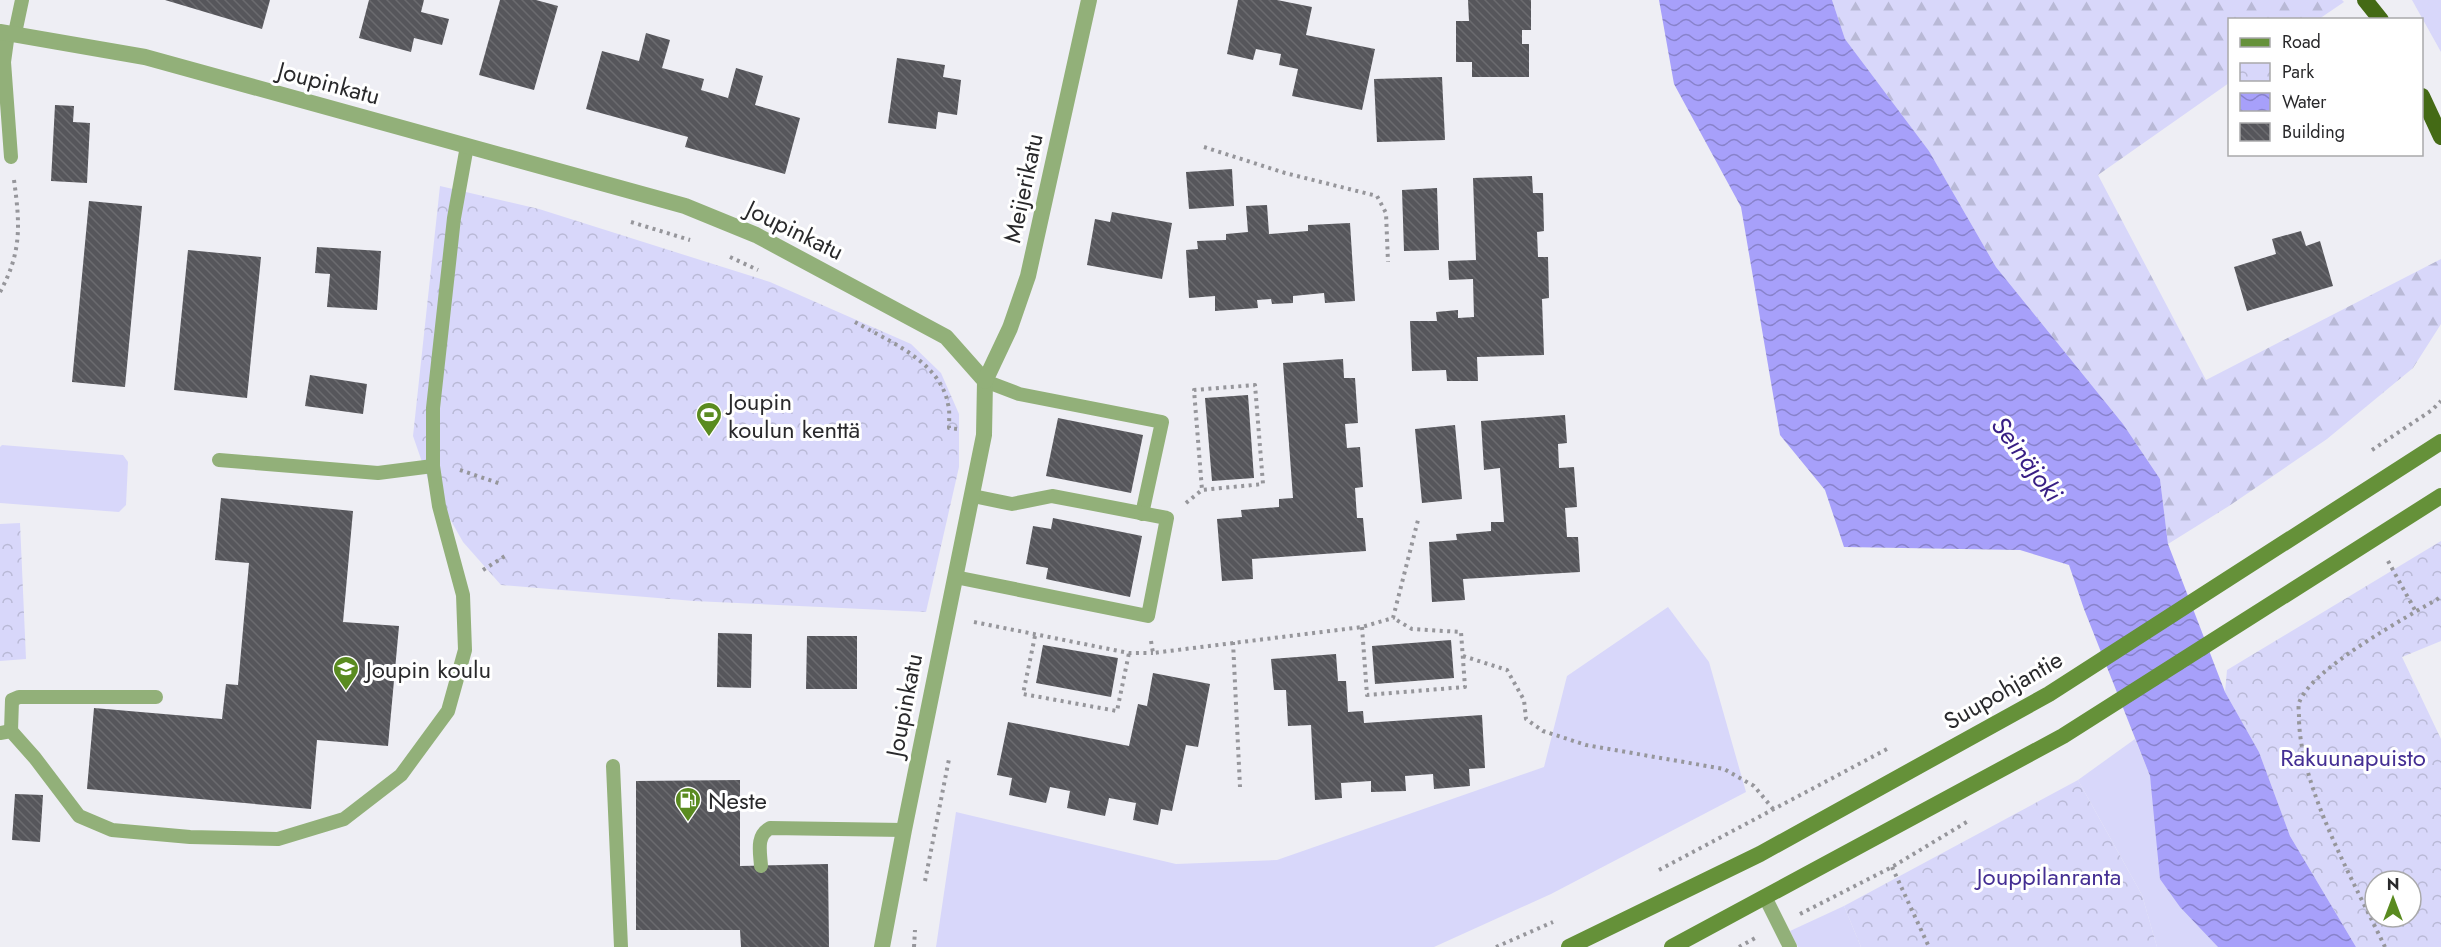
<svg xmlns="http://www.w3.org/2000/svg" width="2441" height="947" font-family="Jost,sans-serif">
<defs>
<pattern id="forest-firs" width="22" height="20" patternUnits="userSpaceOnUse" patternTransform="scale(1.5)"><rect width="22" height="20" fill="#d8d7fa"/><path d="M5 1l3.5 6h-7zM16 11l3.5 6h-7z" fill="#b9b9d6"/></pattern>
<pattern id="park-crowns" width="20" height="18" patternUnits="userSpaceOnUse" patternTransform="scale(1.5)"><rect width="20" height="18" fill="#d8d7fa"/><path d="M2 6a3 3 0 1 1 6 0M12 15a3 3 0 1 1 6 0" fill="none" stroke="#b9b9d6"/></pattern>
<pattern id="water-waves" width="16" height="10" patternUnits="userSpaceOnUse" patternTransform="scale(1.5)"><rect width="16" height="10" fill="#a7a0fa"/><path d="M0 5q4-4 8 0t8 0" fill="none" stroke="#8882cb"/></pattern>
<pattern id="building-back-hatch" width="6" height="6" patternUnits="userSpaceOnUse" patternTransform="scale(1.5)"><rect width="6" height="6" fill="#56565b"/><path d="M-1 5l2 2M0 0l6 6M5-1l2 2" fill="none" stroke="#6b6b6f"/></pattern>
</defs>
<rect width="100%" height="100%" fill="#eeeef4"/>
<!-- green -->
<g fill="#d8d7fa">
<path d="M2412,0H2441V52Z"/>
<path d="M2,445L123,455L128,462L126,505L119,512L0,503V447Z"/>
<path d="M1668,607L1709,662L1746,792L1551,894L1434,947H936L956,812L1176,864L1277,860L1544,767L1567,676Z"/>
<path d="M2135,739L2150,776L2156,823L2218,947H2157L2142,895L2078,780Z"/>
<path d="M1844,906L1861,947H1798L1790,931Z"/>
</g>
<!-- forest -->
<path fill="url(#forest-firs)" d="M1832,0H2342L2344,2L2319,19L2230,20L2229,83L2098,175L2206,380L2441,259V324L2413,368L2327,439L2229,506L2168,544L2160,479L2123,424L1996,267L1929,151L1845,39Z"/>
<!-- park -->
<g fill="url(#park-crowns)" fill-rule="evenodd">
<path d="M440,186L539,209L770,282L911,344L941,373L959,414V467L926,612L694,601L501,585L463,542L429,482L413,436Z"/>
<path d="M20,523L26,659L0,661V524Z"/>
<path d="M2441,541V641L2402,657L2441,739V947H2356L2290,836L2259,752L2225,692L2227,670ZM2375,881H2411V917H2375Z"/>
<path d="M2078,780L2142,895L2157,947H1861L1844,906Z"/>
</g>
<!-- water -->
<path fill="url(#water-waves)" d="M1659,0H1832L1845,39L1929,151L1996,267L2123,424L2160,479L2168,544L2225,692L2259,752L2290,836L2356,947H2218L2180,907L2160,879L2150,776L2084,609L2069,565L2020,550L1844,547L1825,490L1780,435L1741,207L1674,84Z"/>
<!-- building -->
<g fill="url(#building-back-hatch)">
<path d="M165,0H270L262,29Z"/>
<path d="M369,0H424L421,12L449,19L442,45L414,38L411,52L359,38Z"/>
<path d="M500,0H536L558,6L534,90L479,75Z"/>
<path d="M1238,0H1277L1312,7L1306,35L1375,49L1362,110L1292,96L1298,69L1279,65L1281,54L1256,49L1253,60L1227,54Z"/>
<path d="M1468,0H1531V30H1522V44H1529V77H1472V62H1456V21H1469Z"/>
<path d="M646,33L670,40L662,68L704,79L701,90L728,98L736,68L763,76L755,105L800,118L785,174L685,147L688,137L586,109L602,51L639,61Z"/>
<path d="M897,58L945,65L943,77L961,80L957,115L938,112L936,129L888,123Z"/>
<path d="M1442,77L1445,140L1377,142L1374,79Z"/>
<path d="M55,105L74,106L73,122L90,123L87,183L51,181Z"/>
<path d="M1232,169L1234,206L1189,209L1186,172Z"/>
<path d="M1532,176L1533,193H1543L1544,231L1537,232L1538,257H1548L1549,298L1542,299L1544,355L1477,357L1478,381H1447L1446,370L1412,371L1410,321H1437L1436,312L1458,310V318L1474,317L1473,279L1449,280L1448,261L1476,260L1473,178Z"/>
<path d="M1437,188L1439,250L1404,251L1402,190Z"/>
<path d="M89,201L142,206L125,387L72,382Z"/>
<path d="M1267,205L1269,234L1308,231V225L1350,223L1355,301L1325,303L1324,293L1293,296V303L1272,304L1271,299L1257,300L1258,308L1215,311V296L1189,298L1186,250L1198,249L1197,241L1226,240V234L1248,232L1246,206Z"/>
<path d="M1112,212L1172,223L1162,279L1087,265L1095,219L1110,222Z"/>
<path d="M2301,231L2306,246L2320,241L2333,286L2247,311L2234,267L2276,254L2272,239Z"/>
<path d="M317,247L381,251L377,310L327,307L330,274L315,273Z"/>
<path d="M188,250L261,257L247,398L174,390Z"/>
<path d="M1343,359L1344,378H1355L1358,423L1345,424L1347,448L1360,447L1363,487L1355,488L1357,518H1363L1366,551L1252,559L1253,579L1222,581L1217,519L1242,517L1241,510L1279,507V499L1293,498L1283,363Z"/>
<path d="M310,375L367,384L363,414L305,406Z"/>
<path d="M1248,395L1254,478L1212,481L1205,398Z"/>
<path d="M1565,415L1567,443L1558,444L1559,468L1574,467L1577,507L1565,508L1567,537H1578L1580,572L1463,579L1465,600L1432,602L1429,542L1457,540L1456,534L1491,531V522H1504L1500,468L1484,470L1481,421Z"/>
<path d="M1058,418L1143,435L1131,493L1046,476Z"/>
<path d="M1455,425L1462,499L1422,503L1415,429Z"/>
<path d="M221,498L353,511L343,622L399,626L388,746L317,740L311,809L87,789L94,708L222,719L226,684L238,685L249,563L215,560Z"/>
<path d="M1053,518L1142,536L1130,597L1046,579L1048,568L1026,564L1033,526L1051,529Z"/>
<path d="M718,633L752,634L751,688L717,687Z"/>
<path d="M807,636H857V689H806Z"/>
<path d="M1451,640L1454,678L1375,684L1372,646Z"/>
<path d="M1043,645L1118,658L1111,697L1036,683Z"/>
<path d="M1336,654L1338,681H1346L1348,712L1363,711L1364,723L1482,715L1485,768L1469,769L1470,786L1434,789L1433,774L1405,776L1406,791L1371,792V781L1341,783L1342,798L1315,800L1311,725L1288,726L1286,690H1274L1271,659Z"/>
<path d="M1153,673L1210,684L1198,747L1186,745L1172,811L1161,809L1158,825L1133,820L1136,803L1109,798L1105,816L1067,808L1070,791L1050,787L1046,803L1009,795L1012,778L997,775L1008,722L1129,746L1138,704L1147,706Z"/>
<path d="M740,780V866L828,864L829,947H741L740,930H636V781Z"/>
<path d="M15,794L43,795L40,842L12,840Z"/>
</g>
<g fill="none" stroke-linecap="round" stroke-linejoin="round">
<!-- path -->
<g stroke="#96969b" stroke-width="4" stroke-dasharray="3 4.5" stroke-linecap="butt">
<path d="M1204,147L1285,173L1377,196L1386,213L1388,262"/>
<path d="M631,222L690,240"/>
<path d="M730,257L758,270"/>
<path d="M0,292C22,252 20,224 14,180"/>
<path d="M855,322C888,341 940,361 948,404C950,411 949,420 949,428L957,429"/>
<path d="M2372,450L2432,410L2441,401"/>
<path d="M460,470L501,484"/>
<path d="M1186,503L1202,490L1263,484L1255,385L1194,390L1202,490"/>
<path d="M2388,561L2416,612"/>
<path d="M483,570L505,556"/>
<path d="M974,622L1129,653H1153"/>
<path d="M1362,627L1367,695L1465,687L1461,632L1412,629L1393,618"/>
<path d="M1035,636L1023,694L1117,711L1129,653"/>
<path d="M1151,641L1153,653L1362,627L1393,618L1418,520"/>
<path d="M1233,642L1240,787"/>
<path d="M1463,656L1507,670L1524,700L1526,719L1543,731L1586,745L1724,769L1754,786L1774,810"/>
<path d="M1892,867L1929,947"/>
<path d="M1659,870L1889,748"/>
<path d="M925,881L949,759"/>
<path d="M1800,914L1892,867L1970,820"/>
<path d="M914,947L915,930"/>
<path d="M1496,947L1553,922"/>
<path d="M1739,947L1757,937"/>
<path d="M2385,947C2355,884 2299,786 2299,717C2299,713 2298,707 2299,703C2310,669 2409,616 2441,597"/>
</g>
<!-- service -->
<g stroke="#92b079" stroke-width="14">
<path d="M8,33L4,62L11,157"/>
<path d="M15,33L22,0"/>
<path d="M985,381L1019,394L1162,422L1142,514"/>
<path d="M219,460L378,473L433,466"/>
<path d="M955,577L1148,616L1167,518L1052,496L1012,504L973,496"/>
<path d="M11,731L12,700L19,697H156"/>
<path d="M0,733L11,731L35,758L79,816L112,830L190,837L278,839L344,819L401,775L448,711L465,650L463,595L439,506L433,466V408L454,218L467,146"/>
<path d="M613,766L621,947"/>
<path d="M761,866C760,851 756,836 770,828L904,830"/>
<path d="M1765,897L1790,947"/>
</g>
<!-- minor -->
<g stroke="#92b079" stroke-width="16">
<path d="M0,32L145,57L685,206L756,235L946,337L985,381L984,435L904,830L882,947"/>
<path d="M985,381L1010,328L1028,276L1089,0"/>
</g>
<!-- secondary -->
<g stroke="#659139" stroke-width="16">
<path d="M1569,947L1760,854L2049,694L2441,442"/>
<path d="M1672,947L2063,736L2441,496"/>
</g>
<!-- trunk -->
<g stroke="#446a15" stroke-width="16">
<path d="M2365,0L2381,20"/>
<path d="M2422,96L2441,137"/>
</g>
</g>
<!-- icons -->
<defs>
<symbol id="stadium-pin" viewBox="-11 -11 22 30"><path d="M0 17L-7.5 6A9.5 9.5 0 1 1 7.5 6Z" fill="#5a8b20" stroke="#fff"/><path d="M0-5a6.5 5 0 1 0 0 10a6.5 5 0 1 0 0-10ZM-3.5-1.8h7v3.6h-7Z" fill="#fff"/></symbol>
<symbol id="school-pin" viewBox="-11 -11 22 30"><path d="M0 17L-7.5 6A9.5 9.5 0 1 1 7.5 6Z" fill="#5a8b20" stroke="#fff"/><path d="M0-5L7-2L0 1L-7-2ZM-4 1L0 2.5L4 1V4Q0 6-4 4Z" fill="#fff"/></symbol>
<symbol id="fuel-pin" viewBox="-11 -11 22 30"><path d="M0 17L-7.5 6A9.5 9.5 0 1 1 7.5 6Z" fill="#5a8b20" stroke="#fff"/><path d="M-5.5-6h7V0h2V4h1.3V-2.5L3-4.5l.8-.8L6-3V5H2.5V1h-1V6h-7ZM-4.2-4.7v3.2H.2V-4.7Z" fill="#fff"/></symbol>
</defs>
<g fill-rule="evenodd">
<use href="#stadium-pin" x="694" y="400" width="30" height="40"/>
<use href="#school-pin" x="331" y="654" width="30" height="40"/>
<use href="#fuel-pin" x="673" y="785" width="30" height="40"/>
</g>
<g text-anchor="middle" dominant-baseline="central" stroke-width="6" stroke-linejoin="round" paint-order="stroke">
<!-- street labels -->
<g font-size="24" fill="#29292b" stroke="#fff">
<text transform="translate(329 83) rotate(15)">Joupinkatu</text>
<text transform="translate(1023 188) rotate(-78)">Meijerikatu</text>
<text transform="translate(795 230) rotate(26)">Joupinkatu</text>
<text transform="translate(2003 690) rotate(-30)">Suupohjantie</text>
<text transform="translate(904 705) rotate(-79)">Joupinkatu</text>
</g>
<!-- poi labels -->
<g font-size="24" fill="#29292b" stroke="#fff" text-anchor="start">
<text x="728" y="401">Joupin<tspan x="728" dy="28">koulun kenttä</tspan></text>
<text x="366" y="669">Joupin koulu</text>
<text x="708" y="800">Neste</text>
</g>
<!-- park labels -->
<g font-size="24" fill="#442e93" stroke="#fff">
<text x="2353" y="757">Rakuunapuisto</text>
<text x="2049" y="876">Jouppilanranta</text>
</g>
<!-- water labels -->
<g font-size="26" font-style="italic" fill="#381e84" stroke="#fff">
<text transform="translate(2027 459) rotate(53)">Seinäjoki</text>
</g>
</g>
<!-- legend -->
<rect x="2228" y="18" width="195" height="138" fill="#ffffff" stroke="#a9a9aa" stroke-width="1.5"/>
<rect x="2240" y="38" width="30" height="9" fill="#659139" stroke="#a9a9aa" stroke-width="1.5"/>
<text x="2282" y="48" font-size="18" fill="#29292b">Road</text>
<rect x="2240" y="63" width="30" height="18" fill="url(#park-crowns)" stroke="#a9a9aa" stroke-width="1.5"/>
<text x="2282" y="78" font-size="18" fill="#29292b">Park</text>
<rect x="2240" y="93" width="30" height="18" fill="url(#water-waves)" stroke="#a9a9aa" stroke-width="1.5"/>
<text x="2282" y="108" font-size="18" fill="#29292b">Water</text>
<rect x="2240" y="123" width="30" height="18" fill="url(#building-back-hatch)" stroke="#a9a9aa" stroke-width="1.5"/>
<text x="2282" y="138" font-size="18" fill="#29292b">Building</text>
<!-- north arrow -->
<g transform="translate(2393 899)"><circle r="28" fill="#ffffff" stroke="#a9a9aa" stroke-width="1.5"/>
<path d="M0-4.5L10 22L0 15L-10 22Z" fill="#5a8b20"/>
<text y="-9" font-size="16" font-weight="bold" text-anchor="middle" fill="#29292b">N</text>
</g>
</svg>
